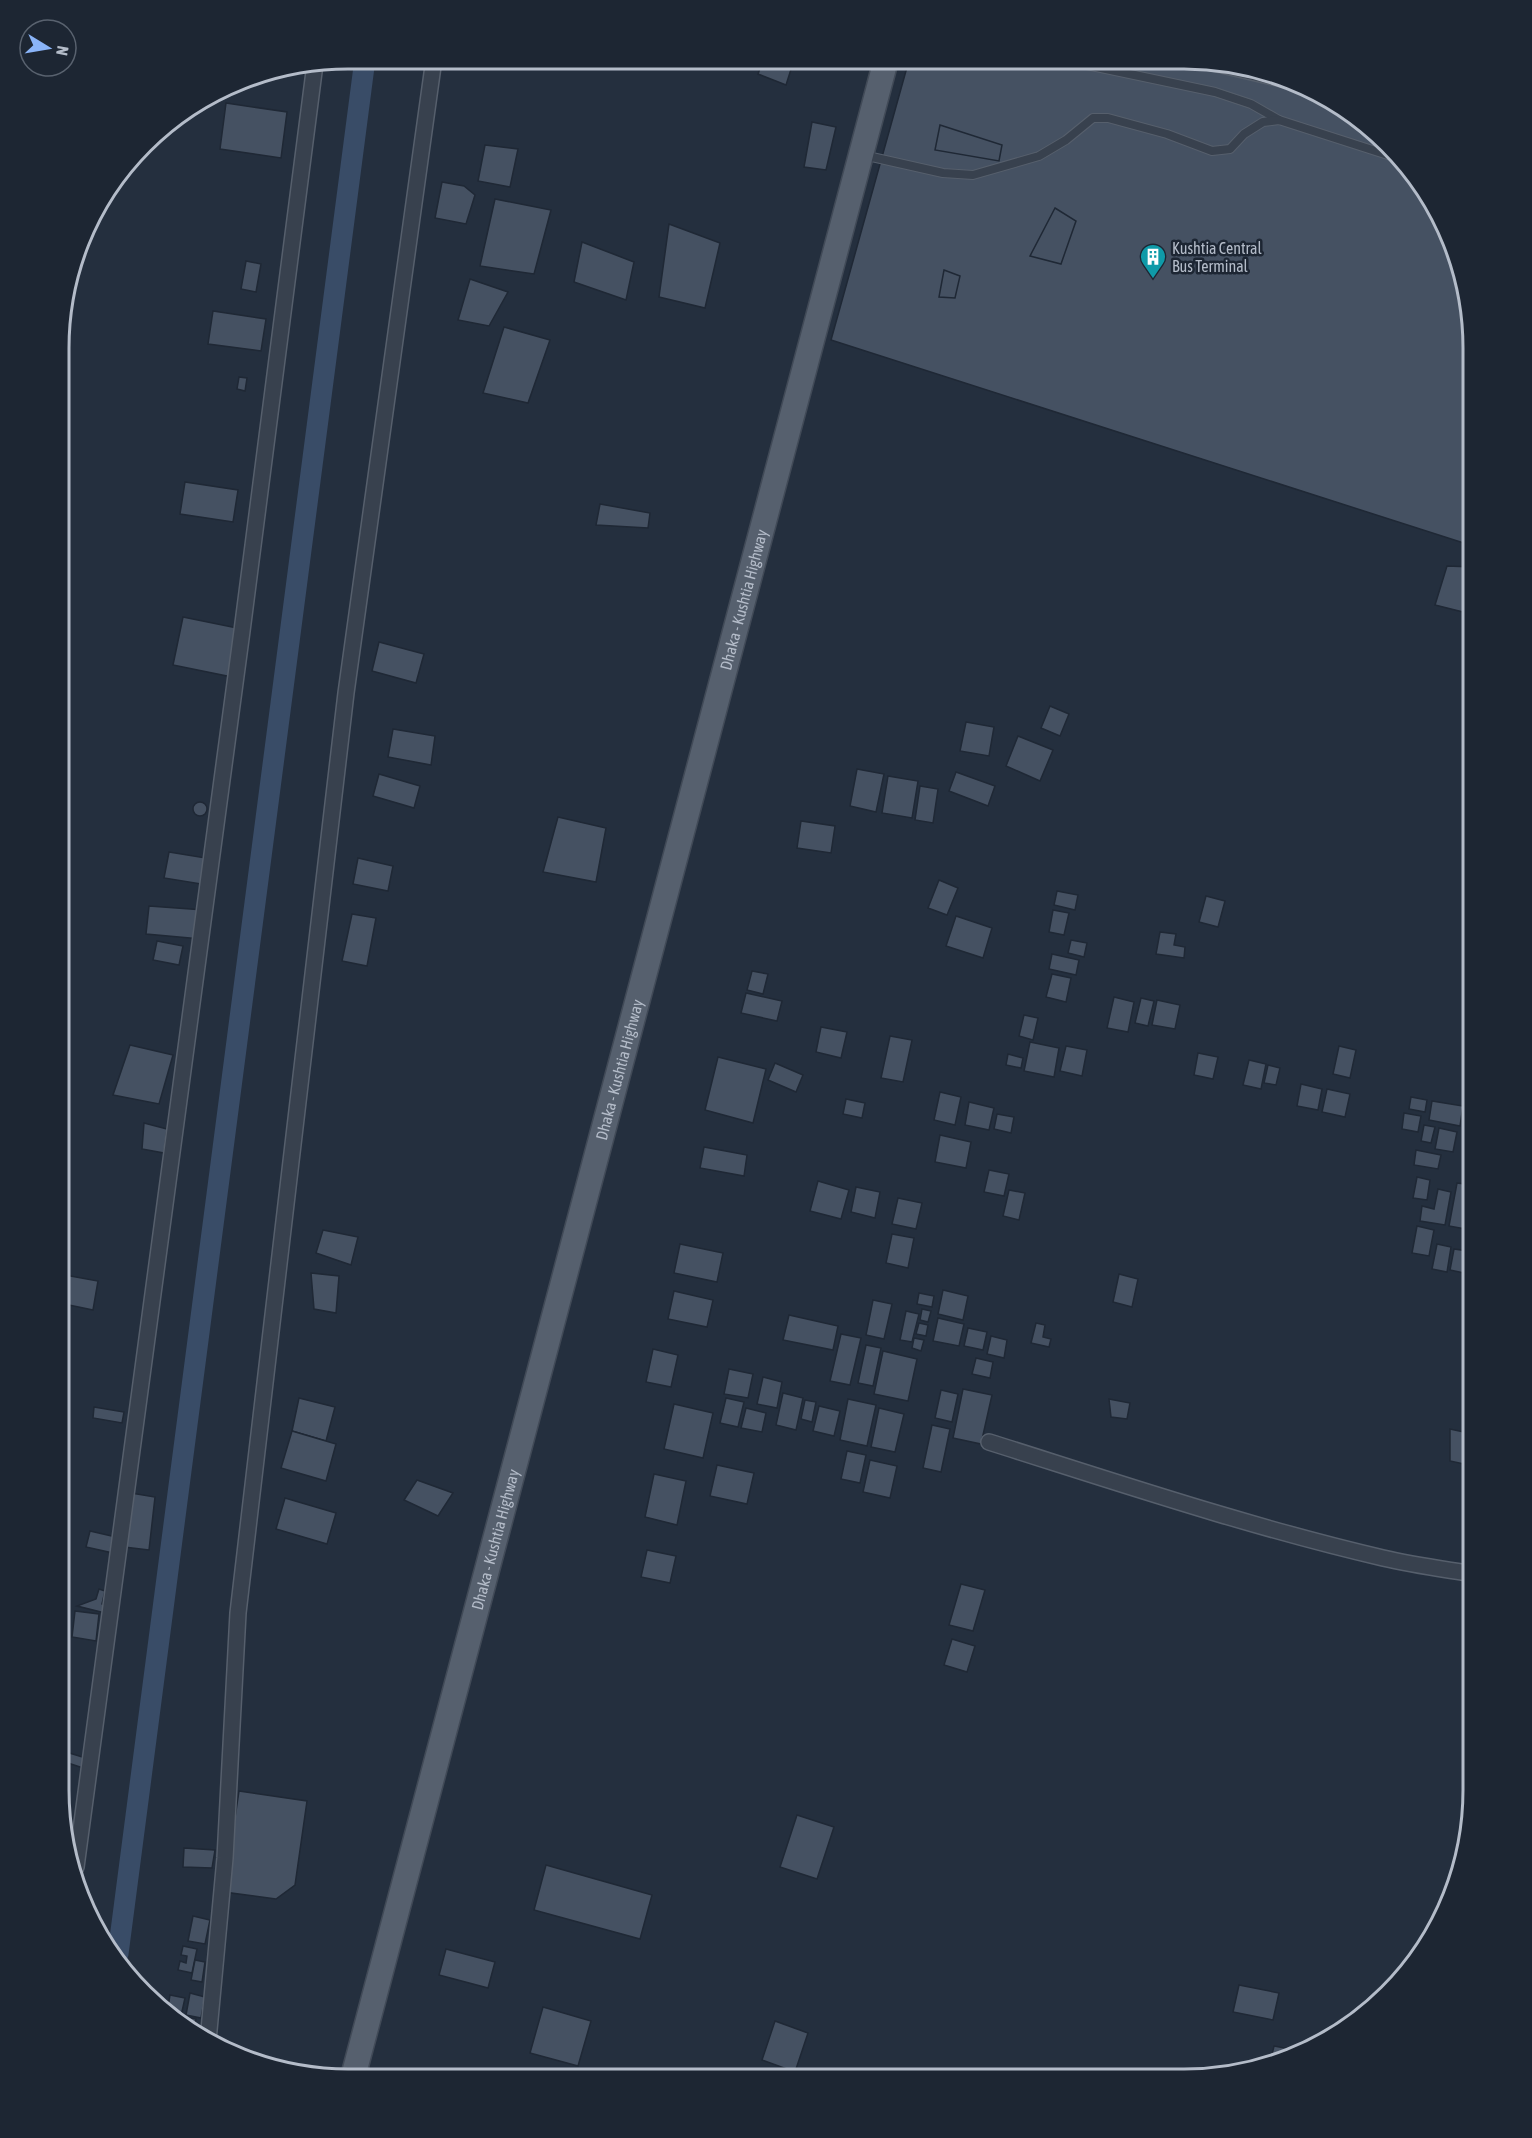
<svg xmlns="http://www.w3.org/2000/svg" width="1532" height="2138" font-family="'Asap Condensed',sans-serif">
<rect width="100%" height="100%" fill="#242f3e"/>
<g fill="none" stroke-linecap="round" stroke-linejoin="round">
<!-- canal -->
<path stroke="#394c67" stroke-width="21" d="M118,1954L365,59"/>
</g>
<!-- building -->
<g fill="#455162" stroke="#1f2835" stroke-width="1.5">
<path d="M763,60H794L786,85L758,74Z"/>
<path d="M909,60L1222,61L1295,80L1360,118L1444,220L1473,347V546L831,340Z"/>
<path d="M226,103L287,112L281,158L220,149Z"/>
<path d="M812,122L836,127L826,170L804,167Z"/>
<path d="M940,125L1002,145L999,161L935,150Z"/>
<path d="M485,145L518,149L510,187L478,181Z"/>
<path d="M442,182L464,186L475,195L466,224L435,218Z"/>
<path d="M495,199L551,210L534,274L480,266Z"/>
<path d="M1055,208L1076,221L1061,264L1030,256Z"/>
<path d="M669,224L720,243L705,308L659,297Z"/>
<path d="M582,242L634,262L626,300L574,282Z"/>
<path d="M246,261L261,264L256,292L241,289Z"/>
<path d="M944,270L960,276L955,298L939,297Z"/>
<path d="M470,279L508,292L489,326L458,320Z"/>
<path d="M213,311L266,319L261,351L208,344Z"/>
<path d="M504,327L550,340L528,403L483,393Z"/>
<path d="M239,377L247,378L245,391L237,389Z"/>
<path d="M185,482L238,490L233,522L180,514Z"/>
<path d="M600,504L650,513L648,528L596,525Z"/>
<path d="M1447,566L1473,567V599L1467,613L1435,605Z"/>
<path d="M183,617L242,629L232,677L173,665Z"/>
<path d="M379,642L424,654L416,683L372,671Z"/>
<path d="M1050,706L1069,714L1060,736L1041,728Z"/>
<path d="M966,722L994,727L989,756L960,751Z"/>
<path d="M393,729L435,736L431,765L388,757Z"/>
<path d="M1018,736L1053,750L1040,781L1006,766Z"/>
<path d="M857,769L884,774L876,812L850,806Z"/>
<path d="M956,772L995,786L988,806L949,791Z"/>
<path d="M379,774L420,786L414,808L373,796Z"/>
<path d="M888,776L918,781L912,818L882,813Z"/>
<path d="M920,786L938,789L933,823L915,820Z"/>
<circle cx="200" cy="809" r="7"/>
<path d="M558,817L606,828L596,882L543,872Z"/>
<path d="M801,821L835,826L831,853L797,848Z"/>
<path d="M169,852L206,858L201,884L164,878Z"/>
<path d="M358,858L393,866L388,891L353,884Z"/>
<path d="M939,880L958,888L947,915L928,908Z"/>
<path d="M1057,891L1078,895L1075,910L1054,905Z"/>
<path d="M1206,896L1225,901L1218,927L1199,922Z"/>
<path d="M149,906L204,910L201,939L146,934Z"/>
<path d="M1053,910L1069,913L1064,935L1049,932Z"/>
<path d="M352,914L376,918L367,966L342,961Z"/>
<path d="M956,916L992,928L983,958L946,946Z"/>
<path d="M1160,932L1176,934L1174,945L1185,947L1184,958L1156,954Z"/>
<path d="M1071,940L1087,943L1084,957L1068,953Z"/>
<path d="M157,941L183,946L179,965L153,960Z"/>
<path d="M1052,954L1079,960L1076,975L1049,969Z"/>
<path d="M752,971L768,974L763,994L747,990Z"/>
<path d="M1052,974L1071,978L1066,1002L1046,997Z"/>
<path d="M746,993L782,1001L777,1021L741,1013Z"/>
<path d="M1114,997L1134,1002L1128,1032L1107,1028Z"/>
<path d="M1141,998L1154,1001L1148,1026L1135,1023Z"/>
<path d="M1157,1000L1180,1005L1175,1029L1152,1025Z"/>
<path d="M1024,1015L1038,1018L1033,1040L1019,1036Z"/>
<path d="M821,1027L847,1032L841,1058L816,1052Z"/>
<path d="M890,1036L912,1040L903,1082L881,1078Z"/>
<path d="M1030,1042L1059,1048L1054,1077L1024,1071Z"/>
<path d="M130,1045L173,1055L159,1104L113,1095Z"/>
<path d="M1066,1046L1087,1050L1082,1076L1060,1071Z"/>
<path d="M1339,1046L1356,1050L1350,1078L1333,1074Z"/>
<path d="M1198,1053L1218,1057L1213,1079L1194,1075Z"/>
<path d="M1008,1054L1023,1058L1021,1068L1006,1065Z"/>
<path d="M718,1057L766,1069L753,1123L705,1110Z"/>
<path d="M1249,1060L1266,1064L1261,1089L1243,1085Z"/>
<path d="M775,1063L803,1075L796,1092L768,1080Z"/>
<path d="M1268,1065L1280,1068L1276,1085L1264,1083Z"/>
<path d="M1301,1084L1322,1089L1318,1110L1297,1106Z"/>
<path d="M1327,1089L1350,1094L1345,1117L1322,1112Z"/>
<path d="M940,1092L961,1097L955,1125L934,1120Z"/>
<path d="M1411,1097L1427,1100L1425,1112L1409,1109Z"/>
<path d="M846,1099L865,1103L862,1118L843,1114Z"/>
<path d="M1432,1101L1463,1106L1460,1126L1429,1120Z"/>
<path d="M969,1102L994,1108L989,1130L965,1125Z"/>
<path d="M1404,1113L1421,1116L1418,1132L1402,1129Z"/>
<path d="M997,1114L1014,1117L1011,1133L994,1129Z"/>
<path d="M144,1123L167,1129L164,1153L142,1149Z"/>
<path d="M1424,1125L1435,1127L1431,1143L1421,1141Z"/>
<path d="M1439,1128L1457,1132L1453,1152L1435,1149Z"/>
<path d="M940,1135L971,1142L966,1168L935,1162Z"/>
<path d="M704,1147L747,1155L744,1176L700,1168Z"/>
<path d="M1416,1150L1441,1155L1438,1169L1414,1165Z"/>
<path d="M989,1170L1009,1174L1004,1196L984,1192Z"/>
<path d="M1417,1177L1430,1180L1427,1200L1413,1198Z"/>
<path d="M818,1181L849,1190L841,1219L810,1211Z"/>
<path d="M1457,1183L1473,1185V1217L1471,1230L1449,1226Z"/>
<path d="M856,1187L880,1192L875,1218L851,1212Z"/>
<path d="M1438,1189L1451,1192L1445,1225L1420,1221L1422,1206L1434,1209Z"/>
<path d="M1009,1190L1025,1193L1019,1220L1003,1216Z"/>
<path d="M898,1198L922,1203L916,1229L892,1224Z"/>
<path d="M1417,1226L1434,1230L1429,1256L1412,1253Z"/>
<path d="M323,1230L358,1237L351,1265L316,1253Z"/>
<path d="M892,1234L914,1238L908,1268L886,1263Z"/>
<path d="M680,1244L723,1253L717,1282L674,1273Z"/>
<path d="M1437,1244L1451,1247L1447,1272L1432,1269Z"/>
<path d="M1454,1249L1468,1251L1464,1273L1450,1270Z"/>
<path d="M311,1273L339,1276L336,1313L314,1309Z"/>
<path d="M1119,1274L1138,1279L1132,1307L1113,1302Z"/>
<path d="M65,1275L98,1281L93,1310L64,1304Z"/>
<path d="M943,1290L968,1296L963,1320L938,1314Z"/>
<path d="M674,1291L713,1300L707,1327L668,1319Z"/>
<path d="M919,1293L934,1296L932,1307L917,1304Z"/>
<path d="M873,1300L892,1304L884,1339L866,1335Z"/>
<path d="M922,1309L931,1311L928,1322L920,1320Z"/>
<path d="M906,1311L919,1314L912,1342L900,1340Z"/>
<path d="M789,1315L838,1326L833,1350L783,1340Z"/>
<path d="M938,1318L964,1324L959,1346L933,1341Z"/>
<path d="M919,1323L928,1325L926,1336L916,1334Z"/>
<path d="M1036,1323L1045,1325L1043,1337L1051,1339L1049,1347L1031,1343Z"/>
<path d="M968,1328L987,1332L983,1350L964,1346Z"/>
<path d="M841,1334L861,1338L850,1385L830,1381Z"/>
<path d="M991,1336L1007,1340L1004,1358L987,1354Z"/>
<path d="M914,1338L924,1340L921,1351L912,1348Z"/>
<path d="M866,1345L881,1348L873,1386L858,1383Z"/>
<path d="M653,1349L678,1355L671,1387L646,1382Z"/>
<path d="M883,1351L917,1359L908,1401L874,1394Z"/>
<path d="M976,1358L993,1362L990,1378L972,1374Z"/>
<path d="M729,1369L753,1374L748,1398L724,1394Z"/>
<path d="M763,1377L782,1382L777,1408L757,1404Z"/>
<path d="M963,1389L992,1395L981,1444L953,1438Z"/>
<path d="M941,1390L958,1394L952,1422L935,1418Z"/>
<path d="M783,1393L803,1398L796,1430L776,1425Z"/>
<path d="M299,1398L335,1407L326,1441L292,1431Z"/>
<path d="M726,1398L744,1402L738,1427L720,1423Z"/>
<path d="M848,1399L876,1405L867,1446L840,1440Z"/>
<path d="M1109,1399L1130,1403L1127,1419L1111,1417Z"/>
<path d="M805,1400L816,1402L812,1422L801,1419Z"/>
<path d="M674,1404L713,1413L703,1458L664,1449Z"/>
<path d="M819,1406L840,1411L834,1436L813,1431Z"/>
<path d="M94,1407L124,1412L122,1423L93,1418Z"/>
<path d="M746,1408L766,1413L762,1432L741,1428Z"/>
<path d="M879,1408L904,1414L895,1452L871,1447Z"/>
<path d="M932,1425L950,1429L941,1472L923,1468Z"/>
<path d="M1450,1429L1473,1434V1466L1450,1461Z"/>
<path d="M292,1431L336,1444L326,1481L281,1468Z"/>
<path d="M847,1451L866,1455L860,1483L841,1479Z"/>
<path d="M870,1460L897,1466L890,1498L863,1492Z"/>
<path d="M717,1465L754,1473L747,1504L710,1496Z"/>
<path d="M654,1474L686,1481L677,1525L645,1517Z"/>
<path d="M417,1480L453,1493L438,1516L404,1500Z"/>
<path d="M131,1493L155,1497L149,1550L124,1547Z"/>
<path d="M285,1498L336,1513L327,1544L276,1529Z"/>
<path d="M90,1531L116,1537L113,1553L86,1547Z"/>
<path d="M647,1550L676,1556L670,1583L641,1577Z"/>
<path d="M961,1584L985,1590L973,1631L949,1625Z"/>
<path d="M99,1589L105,1591L102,1604L106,1605L105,1613L77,1606L96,1599Z"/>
<path d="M75,1611L99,1614L96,1641L72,1637Z"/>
<path d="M952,1639L975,1646L967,1672L944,1665Z"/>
<path d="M59,1736L70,1739L66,1752L89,1759L86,1769L59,1760Z"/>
<path d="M239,1791L307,1801L295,1885L276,1899L224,1892Z"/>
<path d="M797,1815L834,1827L817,1879L780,1867Z"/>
<path d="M184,1848L215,1850L212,1868L183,1867Z"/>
<path d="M546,1865L652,1895L640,1939L534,1910Z"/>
<path d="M193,1916L210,1920L205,1944L188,1941Z"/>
<path d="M183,1946L197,1949L192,1973L178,1970L180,1961L186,1963L187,1956L181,1955Z"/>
<path d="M446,1949L495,1962L488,1988L439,1975Z"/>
<path d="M195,1960L205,1962L202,1982L191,1980Z"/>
<path d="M1239,1985L1279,1993L1273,2020L1233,2012Z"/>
<path d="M190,1993L205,1997L201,2018L186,2015Z"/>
<path d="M170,1995L185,1998L181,2016L196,2019L193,2032L172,2020L167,2014Z"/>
<path d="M543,2007L591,2021L578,2066L530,2053Z"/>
<path d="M775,2021L808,2033L795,2072L762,2060Z"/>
<path d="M1274,2046L1290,2049L1289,2055L1271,2059Z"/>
</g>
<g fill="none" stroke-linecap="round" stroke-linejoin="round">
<defs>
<g id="service">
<path d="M1068,61L1215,92L1251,104L1279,120"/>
<path d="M863,155L943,173L973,175L1039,156L1066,140L1093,118H1108L1167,134L1212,151L1230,149L1244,134L1263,122L1279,120L1391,156"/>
</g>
<g id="minor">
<path d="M1205,61L1299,83"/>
<path d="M989,1442C1119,1483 1250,1527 1383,1558C1413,1565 1443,1569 1473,1574"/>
<path d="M76,1867L242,631L315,64"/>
<path d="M208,2041L225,1858L238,1613L346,693L434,59"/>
</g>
<g id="primary">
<path id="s1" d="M353,2077L886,60"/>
</g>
</defs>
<!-- service casing -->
<use href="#service" stroke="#565f6c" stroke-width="10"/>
<!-- minor casing -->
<use href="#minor" stroke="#565f6c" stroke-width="18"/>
<!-- primary casing -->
<use href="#primary" stroke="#414a57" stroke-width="27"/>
<!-- service -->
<use href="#service" stroke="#38414e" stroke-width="8"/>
<!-- minor -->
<use href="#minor" stroke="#38414e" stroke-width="15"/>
<!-- primary -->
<use href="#primary" stroke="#56606e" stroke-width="24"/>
</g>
<!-- icons -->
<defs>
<symbol id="building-pin" viewBox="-11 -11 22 30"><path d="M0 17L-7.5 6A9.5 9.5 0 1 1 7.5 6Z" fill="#0f9aa8" stroke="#1d2633"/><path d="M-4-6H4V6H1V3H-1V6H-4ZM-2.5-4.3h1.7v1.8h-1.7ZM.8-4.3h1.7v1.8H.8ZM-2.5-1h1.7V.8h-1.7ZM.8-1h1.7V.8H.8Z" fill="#fff"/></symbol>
</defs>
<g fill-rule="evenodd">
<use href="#building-pin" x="1138" y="242" width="30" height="40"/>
</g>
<g text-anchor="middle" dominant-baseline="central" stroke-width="5" stroke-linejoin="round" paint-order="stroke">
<!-- poi labels -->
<g font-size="16" fill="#b4bcc9" stroke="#1d2633" text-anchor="start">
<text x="1172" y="248">Kushtia Central<tspan x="1172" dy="18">Bus Terminal</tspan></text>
</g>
<!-- street labels -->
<g font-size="16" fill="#b4bcc9" stroke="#1d2633">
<text stroke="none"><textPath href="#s1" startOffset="1528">Dhaka - Kushtia Highway</textPath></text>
<text stroke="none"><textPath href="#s1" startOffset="1042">Dhaka - Kushtia Highway</textPath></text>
<text stroke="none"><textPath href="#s1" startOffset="556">Dhaka - Kushtia Highway</textPath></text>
</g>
</g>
<!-- crop -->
<path d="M0 0H1532V2138H0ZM348 69H1184A279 279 0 0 1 1463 348V1790A279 279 0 0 1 1184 2069H348A279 279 0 0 1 69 1790V348A279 279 0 0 1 348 69Z" fill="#1d2633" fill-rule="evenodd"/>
<path fill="none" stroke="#b4bcc9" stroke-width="3" d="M348 69H1184A279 279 0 0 1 1463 348V1790A279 279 0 0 1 1184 2069H348A279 279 0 0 1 69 1790V348A279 279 0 0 1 348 69Z"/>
<!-- north arrow -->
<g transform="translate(48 48) rotate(101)"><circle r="28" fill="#1d2633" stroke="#59626f" stroke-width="1.5"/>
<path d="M0-4.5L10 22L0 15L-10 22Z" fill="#8ab4f8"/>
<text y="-9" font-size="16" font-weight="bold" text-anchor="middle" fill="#b4bcc9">N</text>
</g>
</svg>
